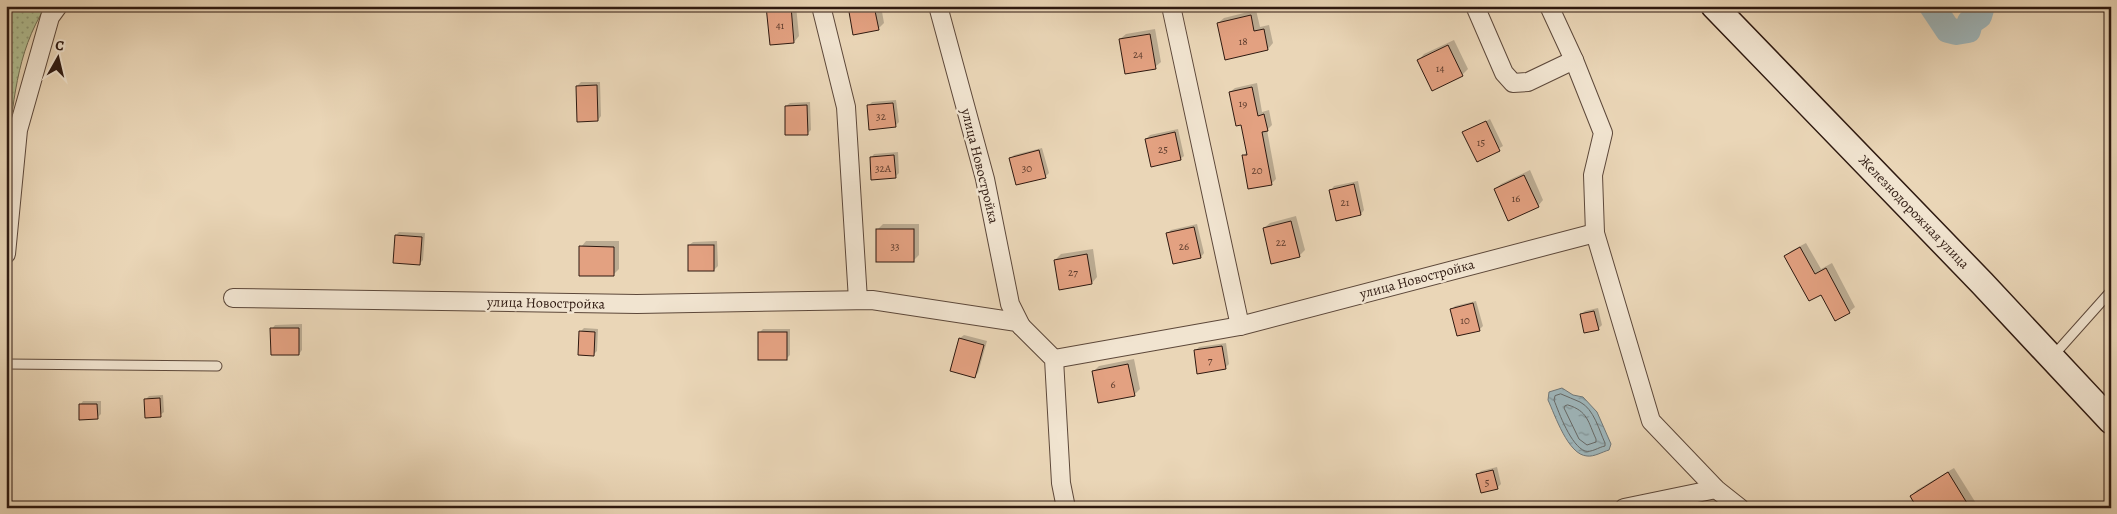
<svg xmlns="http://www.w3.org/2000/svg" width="2117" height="514" font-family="Alegreya,serif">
<defs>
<pattern id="grass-dots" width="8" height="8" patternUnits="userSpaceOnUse" patternTransform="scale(1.25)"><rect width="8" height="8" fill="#b1bf93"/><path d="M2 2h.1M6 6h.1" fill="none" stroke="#909a77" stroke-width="1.8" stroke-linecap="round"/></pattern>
<pattern id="water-ripples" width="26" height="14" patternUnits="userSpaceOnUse" patternTransform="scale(1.25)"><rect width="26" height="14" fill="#9eb6bb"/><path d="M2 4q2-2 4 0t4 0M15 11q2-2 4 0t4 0" fill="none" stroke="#819397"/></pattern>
</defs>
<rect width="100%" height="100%" fill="#ead6b7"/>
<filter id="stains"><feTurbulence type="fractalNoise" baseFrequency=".004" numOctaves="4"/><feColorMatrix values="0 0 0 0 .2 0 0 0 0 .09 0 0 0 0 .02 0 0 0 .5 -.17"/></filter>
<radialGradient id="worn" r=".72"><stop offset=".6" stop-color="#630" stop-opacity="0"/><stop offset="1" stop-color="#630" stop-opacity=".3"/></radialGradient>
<!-- grass -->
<path fill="url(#grass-dots)" stroke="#706c52" d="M6,6H46C15,54 14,105 6,160Z"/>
<!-- water -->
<path fill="url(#water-ripples)" stroke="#717777" d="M1562,388L1573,395L1583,397L1597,412L1611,444L1609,450C1602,452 1594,457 1587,456C1568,455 1555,415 1548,400L1549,392Z"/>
<!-- shadow -->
<g fill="#0003">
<path d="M767,6H796L799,36L794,42Z"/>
<path d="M849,6H881L884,23L878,29Z"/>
<path d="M1256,10L1260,27L1269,25L1273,43L1268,49L1218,23L1224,18Z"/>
<path d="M1155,29L1161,62L1155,67L1120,39L1126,34Z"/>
<path d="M1454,40L1468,69L1462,75L1419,60L1424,54Z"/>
<path d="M581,82H600L601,116L598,120L577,86Z"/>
<path d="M1257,83L1262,112L1269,110L1272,125L1267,130L1276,179L1271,184L1243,156L1247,152L1242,124L1230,92L1235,88Z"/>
<path d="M896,100L899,122L895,126L868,106L872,102Z"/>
<path d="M810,102L811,130L807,134L786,106L790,103Z"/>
<path d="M1490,119L1503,146L1477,161L1464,133Z"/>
<path d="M1178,129L1184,156L1180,159L1146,139L1150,135Z"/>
<path d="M1042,148L1049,173L1045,177L1011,158L1014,155Z"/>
<path d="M898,152L899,173L895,177L871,158L874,154Z"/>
<path d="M1530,170L1543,200L1538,206L1495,189L1501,184Z"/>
<path d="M1358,181L1364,210L1361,214L1331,190L1334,186Z"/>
<path d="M1296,216L1305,250L1299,256L1264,228L1270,223Z"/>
<path d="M883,224H919V255L913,261L877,230Z"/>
<path d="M1197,224L1204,253L1201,257L1167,234L1171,230Z"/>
<path d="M399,232L425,233L423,260L420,263L396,235Z"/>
<path d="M586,241H619V269L613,275L581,247Z"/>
<path d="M717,241L718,266L714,270L689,245L693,242Z"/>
<path d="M1806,243L1821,269L1832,263L1855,307L1849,312L1822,293L1786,256L1791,251Z"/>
<path d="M1093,249L1097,277L1092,283L1055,260L1061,254Z"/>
<path d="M1476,301L1483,326L1479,330L1452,309L1455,306Z"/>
<path d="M1598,308L1602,325L1598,329L1581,314L1585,311Z"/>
<path d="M302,324V350L299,354L272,329L275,325Z"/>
<path d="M584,328L598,329L597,351L594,354L580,332Z"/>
<path d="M763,329H790V355L787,358L759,333Z"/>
<path d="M964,335L987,341L978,373L974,376L960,338Z"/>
<path d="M1226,343L1229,364L1225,368L1195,351L1199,347Z"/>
<path d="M1134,359L1140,389L1134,395L1093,372L1099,366Z"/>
<path d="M163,395L164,412L160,415L145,400L149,396Z"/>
<path d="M83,401H101V414L97,418L80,405Z"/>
<path d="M1497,467L1501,484L1497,488L1478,474L1481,471Z"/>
<path d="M1954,468L1979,508H1919L1911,496L1917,490Z"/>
</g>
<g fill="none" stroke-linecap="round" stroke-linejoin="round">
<!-- shore -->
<g stroke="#666866" stroke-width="1">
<path d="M1561,394C1567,397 1574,399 1580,402C1594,409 1599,430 1605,443V446C1599,447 1591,453 1585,451C1571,446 1559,413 1554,400L1555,396Z"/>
<path d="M1568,405C1588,411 1588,422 1596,439V442L1587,445L1579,439L1564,408L1565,406Z"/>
</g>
<!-- river -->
<path stroke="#9eb6bb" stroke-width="26" d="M1932,6L1948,30L1956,32L1968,30L1970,22L1979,16L1982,6"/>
</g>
<!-- building -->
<g fill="#e3a181" stroke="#2e1910">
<path d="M766,6H791L794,43L770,45Z"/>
<path d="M848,6H874L879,30L853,35Z"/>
<path d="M1251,15L1254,31L1264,29L1268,50L1225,60L1217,23Z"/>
<path d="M1150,34L1156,69L1125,74L1119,39Z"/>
<path d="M1448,45L1463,76L1432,91L1417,60Z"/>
<path d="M597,85L598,121L577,122L576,86Z"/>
<path d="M1252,87L1258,116L1264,114L1268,131L1262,132L1272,185L1248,189L1242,155H1247L1241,125L1236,126L1229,92Z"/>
<path d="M893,103L896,127L869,130L867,105Z"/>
<path d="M807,105L808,135H785V106Z"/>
<path d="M1486,121L1500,151L1477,162L1462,132Z"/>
<path d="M1175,132L1181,160L1151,167L1145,139Z"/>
<path d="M1039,150L1046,178L1016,185L1009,158Z"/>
<path d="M894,155L896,178L871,180L870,157Z"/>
<path d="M1524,175L1539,207L1508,221L1494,189Z"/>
<path d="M1354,184L1361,215L1336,221L1329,190Z"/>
<path d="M1291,221L1300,257L1271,264L1263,228Z"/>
<path d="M1194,227L1201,258L1173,264L1166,233Z"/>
<rect x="876" y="229" width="38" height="33"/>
<path d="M395,235L422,237L420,265L393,263Z"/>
<rect x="688" y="245" width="26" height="26"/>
<path d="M579,246L614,247V276H579Z"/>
<path d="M1800,247L1815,274L1826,268L1850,313L1835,321L1821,295L1809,301L1784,256Z"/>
<path d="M1087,254L1092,284L1059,290L1054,260Z"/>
<path d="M1473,303L1480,331L1457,336L1450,309Z"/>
<path d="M1594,311L1599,330L1584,333L1580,314Z"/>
<path d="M270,328H299V355H271Z"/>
<path d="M579,331L595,332L594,356L578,355Z"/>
<rect x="758" y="332" width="29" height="28"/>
<path d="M959,338L984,345L975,378L950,371Z"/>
<path d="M1222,346L1226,369L1197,374L1194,350Z"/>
<path d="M1128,364L1135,396L1098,403L1092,371Z"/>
<path d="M160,398L161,417L145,418L144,399Z"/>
<path d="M79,404H97L98,419L79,420Z"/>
<path d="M1493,470L1498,489L1481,493L1476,474Z"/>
<path d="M1948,472L1970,508H1917L1910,496Z"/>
</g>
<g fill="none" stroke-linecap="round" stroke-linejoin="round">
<defs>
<g id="lane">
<path d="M2053,356L2111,291"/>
<path d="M6,364L217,366"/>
</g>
<g id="street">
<path d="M821,6L846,107L858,300"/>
<path d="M938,6L985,179L1010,304L1021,326"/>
<path d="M1171,6L1240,326"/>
<path d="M1475,6L1504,73L1513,83L1528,82L1574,60"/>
<path d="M1549,6L1574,60L1603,133L1593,175L1595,233L1651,421L1716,489L1740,508"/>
<path d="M6,254L18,130L50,17L58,6"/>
<path d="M233,298L637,304L872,300L1017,322L1054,359L1061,483L1066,508"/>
<path d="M1054,359L1240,326L1595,233"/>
<path d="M1624,508L1716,489"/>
</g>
<path id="secondary" d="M1714,6L1982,283L2111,421"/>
</defs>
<!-- lane casing -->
<use href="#lane" stroke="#5d483a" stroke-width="11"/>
<!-- street casing -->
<use href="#street" stroke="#5d483a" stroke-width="20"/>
<!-- secondary casing -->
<use href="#secondary" stroke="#2e1910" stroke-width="28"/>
<!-- lane -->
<use href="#lane" stroke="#f1e4d0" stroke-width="9"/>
<!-- street -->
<use href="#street" stroke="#f1e4d0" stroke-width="18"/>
<!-- secondary -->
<use href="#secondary" stroke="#f1e4d0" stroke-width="25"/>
</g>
<g text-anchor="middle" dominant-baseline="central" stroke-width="5" stroke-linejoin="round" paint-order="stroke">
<!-- number labels -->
<g font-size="11" fill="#5b3b2c">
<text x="780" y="25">41</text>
<text x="1243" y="41">18</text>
<text x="1138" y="54">24</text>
<text x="1440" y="68">14</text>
<text x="1243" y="103">19</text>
<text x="881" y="116">32</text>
<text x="1481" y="142">15</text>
<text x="1163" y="149">25</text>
<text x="883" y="168">32А</text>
<text x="1027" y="168">30</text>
<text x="1257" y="170">20</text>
<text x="1516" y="198">16</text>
<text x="1345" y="202">21</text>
<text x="1281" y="242">22</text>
<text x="895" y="246">33</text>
<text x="1184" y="246">26</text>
<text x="1073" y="272">27</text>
<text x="1465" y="320">10</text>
<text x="1210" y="360">7</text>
<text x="1113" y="384">6</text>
<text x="1487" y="482">5</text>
</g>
<!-- street labels -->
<g font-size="14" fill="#2e1910" stroke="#f1e4d0">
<text transform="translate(980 166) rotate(76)">улица Новостройка</text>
<text transform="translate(1914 212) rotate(46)">Железнодорожная улица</text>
<text transform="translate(1417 279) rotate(-15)">улица Новостройка</text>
<text transform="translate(546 303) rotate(1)">улица Новостройка</text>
</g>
</g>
<!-- margin -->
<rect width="2117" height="514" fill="none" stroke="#ead6b7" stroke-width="25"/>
<rect x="8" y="8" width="2102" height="499" fill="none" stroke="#2e1910" stroke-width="2.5"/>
<rect x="12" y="12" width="2092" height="489" fill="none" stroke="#2e1910"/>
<!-- north arrow -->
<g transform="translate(58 58) rotate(8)" stroke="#f1e4d0" stroke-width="4" paint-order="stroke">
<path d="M0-4L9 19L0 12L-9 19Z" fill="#2e1910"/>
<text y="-8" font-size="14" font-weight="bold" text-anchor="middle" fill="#2e1910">С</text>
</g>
<rect width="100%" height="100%" filter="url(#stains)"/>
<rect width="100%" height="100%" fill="url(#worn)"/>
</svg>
